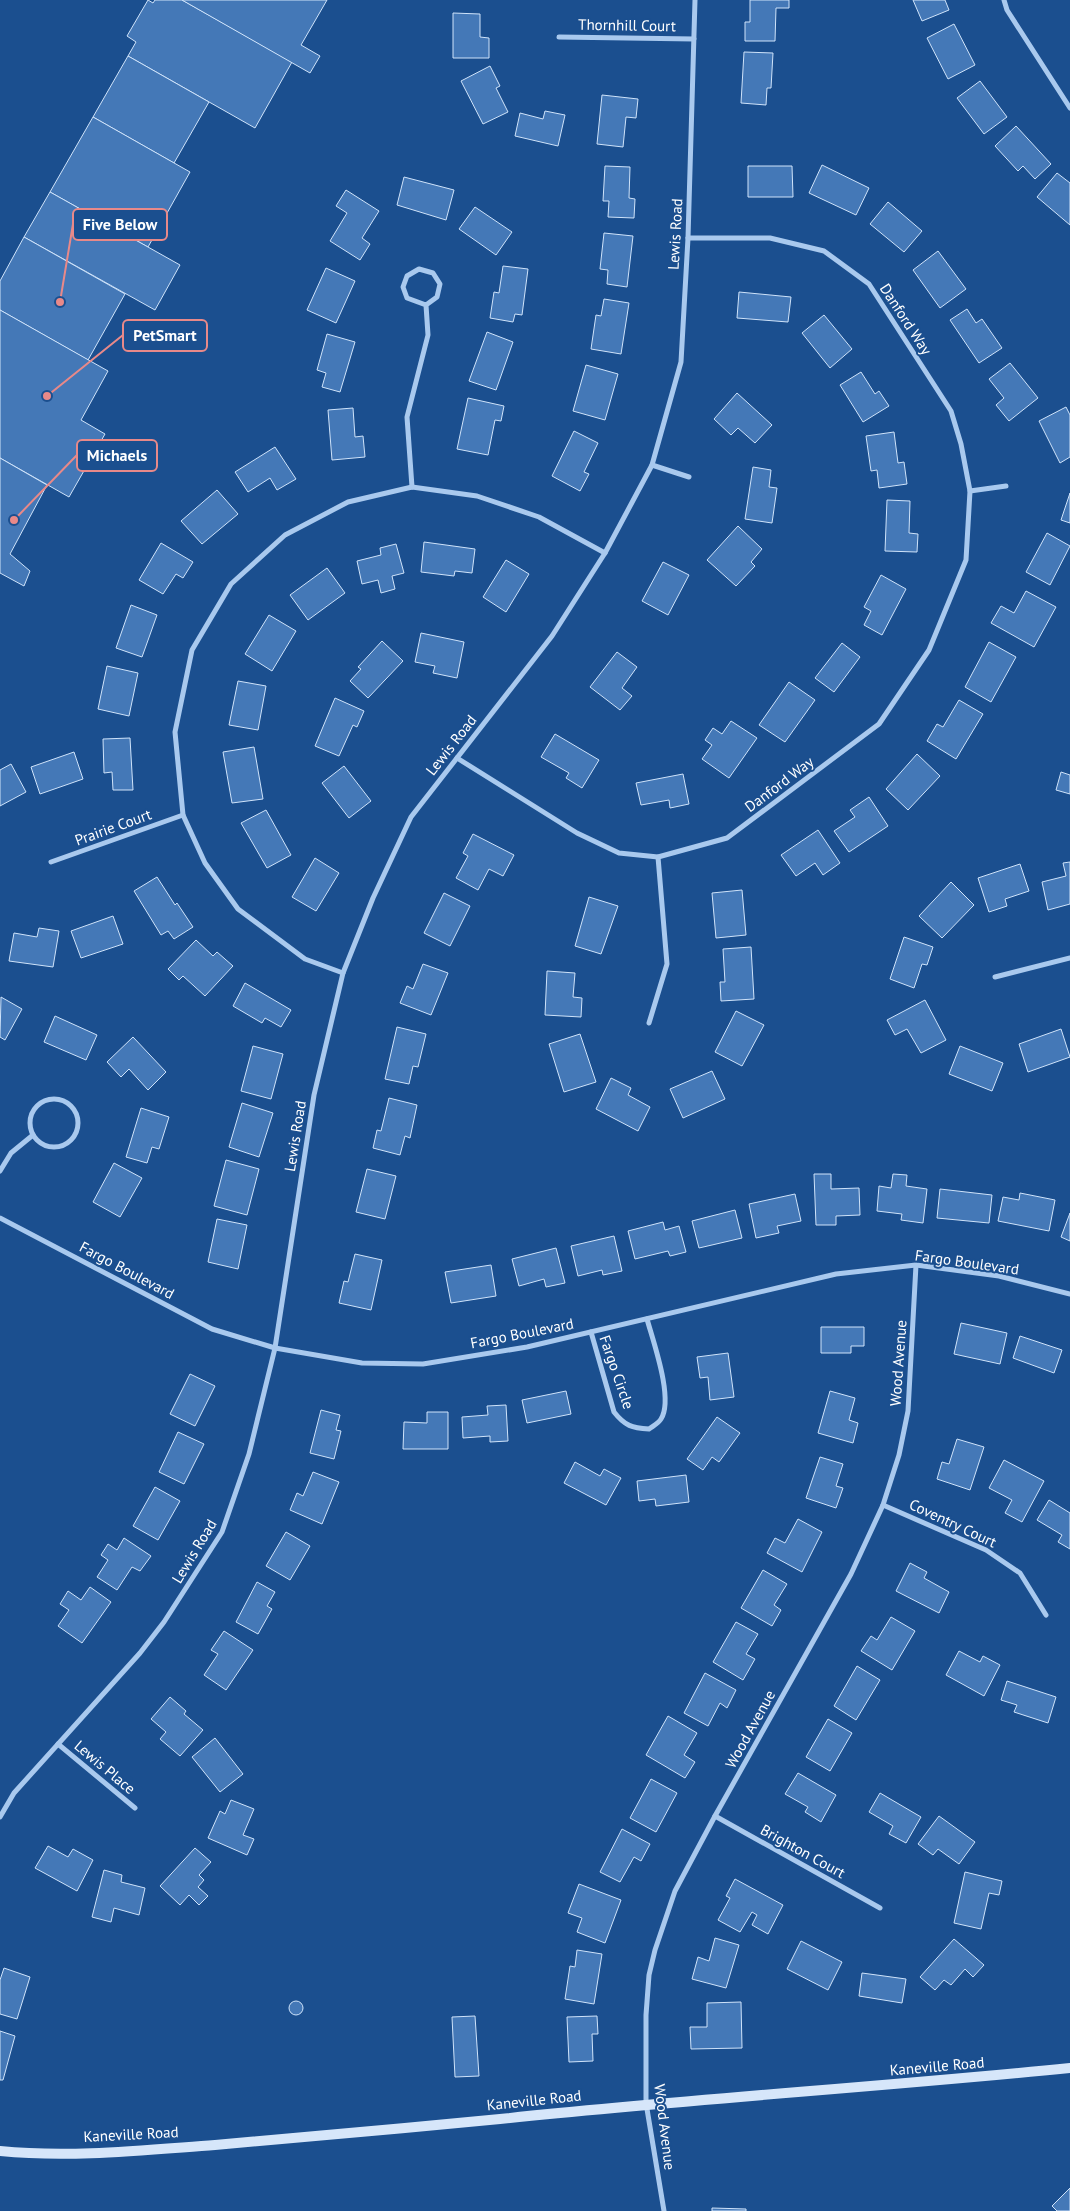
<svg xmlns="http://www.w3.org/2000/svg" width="1070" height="2211" font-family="'PT Sans',sans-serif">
<rect width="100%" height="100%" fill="#1b4f8f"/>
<!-- building -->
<g fill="#4478b7" stroke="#cfe3fa">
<path d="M148,0L153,3L155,0H182L292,62L255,128L128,56L136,42L127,36Z"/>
<path d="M182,0H327L301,45L320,56L310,73Z"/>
<path d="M750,0H789V8H776L775,41H745V22H750Z"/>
<path d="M913,0H945L949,10L922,21Z"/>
<path d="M453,13L480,14V37L489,38V58H453Z"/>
<path d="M954,24L975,65L948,79L927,38Z"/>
<path d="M744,52L773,53L771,88H767L766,105L741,103Z"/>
<path d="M128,56L209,102L174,163L93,117Z"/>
<path d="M490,66L500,86L496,88L508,112L483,124L461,81Z"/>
<path d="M980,81L1007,117L984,134L957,98Z"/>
<path d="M602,95L638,99L636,118L626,117L623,147L597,144Z"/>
<path d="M545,111L565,115L558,146L515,136L520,113L543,119Z"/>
<path d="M93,117L190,172L148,247L50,192Z"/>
<path d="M1016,126L1051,164L1035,179L1023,166L1018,171L995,146Z"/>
<path d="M822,165L869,188L856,215L809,193Z"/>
<path d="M605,166L630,167L629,198L635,199L634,218L608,217L609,201H603Z"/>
<path d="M748,166H792L793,197H748Z"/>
<path d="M1057,173L1070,183V225L1037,197Z"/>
<path d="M404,177L454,190L446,220L397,205Z"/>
<path d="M346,190L379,211L362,238L370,244L360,260L330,241L347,213L336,206Z"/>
<path d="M50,192L180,265L155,310L24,237Z"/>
<path d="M888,202L922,231L904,252L870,224Z"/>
<path d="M475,207L512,232L496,255L459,229Z"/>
<path d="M604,233L633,236L627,287L607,284L608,270L600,269Z"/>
<path d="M24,237L125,294L88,360L0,310V281Z"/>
<path d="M938,251L966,289L940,308L913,270Z"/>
<path d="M503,266L528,269L522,315L515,314L513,322L490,318L494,292L499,293Z"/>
<path d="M326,268L355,281L336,323L307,310Z"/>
<path d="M739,292L791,297L788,322L737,318Z"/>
<path d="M604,299L629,303L621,354L591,349L596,315L601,316Z"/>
<path d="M967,309L976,323L982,319L1002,348L979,363L950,320Z"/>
<path d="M0,310L108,371L81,420L105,434L69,497L0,458Z"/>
<path d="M824,315L852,349L830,368L802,333Z"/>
<path d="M487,332L513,342L496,390L469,381Z"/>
<path d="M327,334L355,342L340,392L322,387L326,373L317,370Z"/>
<path d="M1010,363L1038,398L1009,421L996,405L1004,398L989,379Z"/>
<path d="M586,365L618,374L605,420L573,411Z"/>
<path d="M861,372L875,394L879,391L889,406L863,422L840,385Z"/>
<path d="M737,393L772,425L755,443L738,428L731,435L714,419Z"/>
<path d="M468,398L504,406L501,421L495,420L488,455L457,449Z"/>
<path d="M1066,407L1070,415V457L1060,463L1039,421Z"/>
<path d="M353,408L355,437L363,436L365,457L332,460L328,410Z"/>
<path d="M574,431L598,443L584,472L589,474L580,491L552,476Z"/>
<path d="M894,432L898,463L904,462L907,484L879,488L877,470L871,471L866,436Z"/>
<path d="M275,447L296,479L277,490L270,478L248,492L235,472Z"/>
<path d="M0,458L47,485L10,554L30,571L24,586L0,573Z"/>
<path d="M753,467L771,470L769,487L777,488L772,523L745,519Z"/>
<path d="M217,490L238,514L202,544L181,521Z"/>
<path d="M1070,493V523L1061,520Z"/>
<path d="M887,500L910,501L909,533L918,534L917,552L885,551Z"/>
<path d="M738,526L762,549L751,562L755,566L736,586L707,560Z"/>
<path d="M1047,533L1070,546L1050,585L1026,572Z"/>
<path d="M424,542L475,549L472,573L455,571L454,576L421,572Z"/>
<path d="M161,543L193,562L183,578L176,574L163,594L139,580Z"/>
<path d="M396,544L404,573L392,576L395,589L381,593L378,580L362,584L357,561L381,555L380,548Z"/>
<path d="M506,560L529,574L506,612L483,597Z"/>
<path d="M663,562L689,575L668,615L642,601Z"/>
<path d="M327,568L345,593L308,620L290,595Z"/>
<path d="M881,575L906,589L882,635L864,625L871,611L864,607Z"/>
<path d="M1026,591L1056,607L1034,647L991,623L1001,606L1014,613Z"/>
<path d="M131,605L157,615L142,657L116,648Z"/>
<path d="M269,615L296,631L272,671L245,654Z"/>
<path d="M421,633L464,642L457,678L433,673L435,666L415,662Z"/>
<path d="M382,641L403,661L368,698L350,681L361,669L358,667Z"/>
<path d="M989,642L1016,657L991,702L965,687Z"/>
<path d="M842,643L860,657L834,692L815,678Z"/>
<path d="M617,652L637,667L622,688L632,696L620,710L590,687Z"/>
<path d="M107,666L138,673L129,716L98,709Z"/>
<path d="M238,681L266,686L258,730L229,725Z"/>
<path d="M789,682L815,700L785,742L759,725Z"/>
<path d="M335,698L364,711L357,727L353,725L339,756L315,746Z"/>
<path d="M959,700L983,714L956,759L927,741L937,724L943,727Z"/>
<path d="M731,721L757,738L729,778L702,759L712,745L705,740L713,728L722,734Z"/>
<path d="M555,734L599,760L582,788L566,778L569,773L541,757Z"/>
<path d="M130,738L133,790H113L112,772L104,773L103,739Z"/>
<path d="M254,747L263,799L232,803L223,752Z"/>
<path d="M74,752L83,779L40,794L31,767Z"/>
<path d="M917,754L940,776L908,810L886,789Z"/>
<path d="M11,764L26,792L0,806V770Z"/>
<path d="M344,766L371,801L349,818L322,783Z"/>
<path d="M1061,772L1070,775V794L1056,790Z"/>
<path d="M683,774L689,804L670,808L669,800L641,805L636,783Z"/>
<path d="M869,797L888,826L849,852L834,831L855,817L850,810Z"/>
<path d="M266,810L291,855L267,868L241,823Z"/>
<path d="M818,830L840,863L823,875L815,863L796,876L781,855Z"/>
<path d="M473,834L514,855L503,876L489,869L478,890L456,878L468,856L463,853Z"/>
<path d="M315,858L339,873L316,911L292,897Z"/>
<path d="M1070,862V904L1048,910L1042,882L1066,876L1063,863Z"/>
<path d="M1020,864L1029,891L1005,899L1007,906L989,912L978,878Z"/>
<path d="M157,877L175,905L177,903L193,927L174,939L168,931L161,935L134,891Z"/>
<path d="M951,882L974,905L942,938L919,916Z"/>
<path d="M742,890L746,935L716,938L712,893Z"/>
<path d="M444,893L470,906L450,946L424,933Z"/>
<path d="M589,897L618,906L601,954L575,946Z"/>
<path d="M113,916L123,944L81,958L71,931Z"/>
<path d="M39,928L59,931L53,967L9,961L14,933L37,937Z"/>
<path d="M904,937L933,947L927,965L922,964L914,988L890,979Z"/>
<path d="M196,940L213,956L217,952L233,966L205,996L183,976L179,980L168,969Z"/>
<path d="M751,947L754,999L721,1001L720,982H725L723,949Z"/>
<path d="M423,964L448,973L431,1015L400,1003L407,986L413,989Z"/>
<path d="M547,971L575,973L573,997L582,998L581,1017L545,1015Z"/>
<path d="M245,983L291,1010L281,1027L265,1018L262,1023L233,1006Z"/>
<path d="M1,997L22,1009L5,1040L0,1037Z"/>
<path d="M925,1000L946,1040L921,1053L907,1029L895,1035L887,1020Z"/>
<path d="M736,1011L764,1025L742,1066L715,1052Z"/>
<path d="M55,1016L97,1035L86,1060L44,1042Z"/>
<path d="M397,1027L426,1034L418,1067L413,1066L409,1084L385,1079Z"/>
<path d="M1061,1029L1070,1057L1028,1072L1019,1044Z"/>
<path d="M580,1034L596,1082L564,1092L549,1044Z"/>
<path d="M133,1037L166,1072L148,1090L129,1069L121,1077L107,1062Z"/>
<path d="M253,1046L283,1054L271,1099L241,1091Z"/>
<path d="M960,1046L1003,1063L992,1091L949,1074Z"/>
<path d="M712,1071L725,1099L683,1118L670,1089Z"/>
<path d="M611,1078L631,1088L628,1095L650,1107L638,1131L596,1109Z"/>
<path d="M389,1098L417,1105L410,1138L405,1136L400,1155L373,1148L377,1130L381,1131Z"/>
<path d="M242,1103L273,1113L259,1157L229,1147Z"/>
<path d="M141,1108L169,1117L159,1149L152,1147L147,1163L126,1157Z"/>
<path d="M226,1160L259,1169L247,1215L214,1206Z"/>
<path d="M114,1163L142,1178L120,1217L93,1202Z"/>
<path d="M367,1169L396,1176L385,1219L356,1212Z"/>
<path d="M814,1174H831V1189L859,1188L860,1215L836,1216V1225H816Z"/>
<path d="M893,1174L907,1175L906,1186L927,1189L923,1223L901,1220L902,1214L877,1211L879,1186L891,1188Z"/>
<path d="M940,1189L992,1195L989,1223L937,1218Z"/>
<path d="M1020,1193L1055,1200L1049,1231L998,1221L1003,1197L1019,1200Z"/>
<path d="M795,1194L801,1221L777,1226L779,1233L756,1238L749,1204Z"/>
<path d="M735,1210L742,1238L699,1248L692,1221Z"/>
<path d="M1070,1213V1241L1061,1237Z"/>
<path d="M217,1219L247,1225L238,1269L208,1262Z"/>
<path d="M663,1222L665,1230L679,1226L686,1252L670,1256L668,1251L635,1259L628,1231Z"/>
<path d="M614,1236L622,1271L603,1275L602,1270L578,1276L571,1246Z"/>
<path d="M556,1248L565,1283L546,1287L544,1279L519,1286L512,1259Z"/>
<path d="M355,1254L382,1260L371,1310L339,1303L344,1281L348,1282Z"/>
<path d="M491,1265L496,1296L451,1303L445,1272Z"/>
<path d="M961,1323L1007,1333L1000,1364L954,1354Z"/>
<path d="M821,1327H864V1346H851V1353H821Z"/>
<path d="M1020,1336L1062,1350L1054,1373L1013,1358Z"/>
<path d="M728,1353L734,1397L710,1400L708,1377L700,1378L697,1357Z"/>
<path d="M190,1374L215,1386L195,1426L170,1414Z"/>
<path d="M566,1391L571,1414L527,1423L522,1400Z"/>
<path d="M830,1391L855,1398L849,1420L858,1423L853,1443L818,1433Z"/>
<path d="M506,1405L508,1441L490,1442V1436L463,1438L462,1417L488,1415L487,1406Z"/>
<path d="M321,1410L340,1415L336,1430L341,1431L334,1459L310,1453Z"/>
<path d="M427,1412H448V1449H403L404,1422L427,1423Z"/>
<path d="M717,1417L740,1433L719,1462L712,1457L703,1470L687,1459Z"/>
<path d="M178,1432L204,1444L184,1484L159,1472Z"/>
<path d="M957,1439L984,1447L970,1490L937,1479L942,1462L949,1464Z"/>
<path d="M820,1457L843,1464L836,1486L843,1488L836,1508L806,1498Z"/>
<path d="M1004,1460L1044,1481L1022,1522L1005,1513L1012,1500L989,1488Z"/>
<path d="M575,1462L600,1476L604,1469L621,1478L606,1505L564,1483Z"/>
<path d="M313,1472L339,1482L322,1524L290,1510L297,1493L303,1496Z"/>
<path d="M686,1475L689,1502L656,1506L655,1499L639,1501L637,1481Z"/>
<path d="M155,1487L180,1501L158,1540L133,1526Z"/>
<path d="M1049,1500L1070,1513V1549L1058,1542L1062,1535L1037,1520Z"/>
<path d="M798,1519L822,1532L802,1572L767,1553L775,1538L785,1543Z"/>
<path d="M286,1532L310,1546L290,1580L266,1566Z"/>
<path d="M124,1538L151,1556L140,1571L132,1567L117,1590L97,1577L108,1560L101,1555L108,1544L117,1550Z"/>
<path d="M910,1563L927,1572L924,1578L949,1592L939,1613L896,1591Z"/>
<path d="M763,1570L787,1584L774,1605L781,1610L772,1626L741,1608Z"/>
<path d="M257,1582L275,1592L267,1606L272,1609L258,1634L236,1622Z"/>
<path d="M90,1587L111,1602L82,1643L58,1626L69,1610L60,1604L68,1591L81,1600Z"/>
<path d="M891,1617L915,1631L892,1670L861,1651L871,1636L877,1640Z"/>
<path d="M736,1622L758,1634L746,1654L755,1659L743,1680L713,1662Z"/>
<path d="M224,1631L253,1650L226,1690L204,1675L218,1654L211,1650Z"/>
<path d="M959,1651L980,1662L983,1656L1000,1665L984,1696L946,1675Z"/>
<path d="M857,1666L880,1680L856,1720L834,1706Z"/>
<path d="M705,1673L736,1690L727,1708L720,1703L708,1726L684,1713Z"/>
<path d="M1007,1681L1056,1697L1048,1723L1014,1712L1017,1705L1001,1700Z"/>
<path d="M170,1697L186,1711L184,1714L203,1730L180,1756L160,1739L166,1732L151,1719Z"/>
<path d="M668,1716L697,1733L684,1755L695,1762L685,1778L646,1755Z"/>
<path d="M828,1719L852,1733L830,1771L806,1757Z"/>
<path d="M215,1738L243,1774L220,1792L192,1757Z"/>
<path d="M798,1773L836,1795L821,1822L805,1812L808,1807L785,1794Z"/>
<path d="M651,1779L677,1793L656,1832L630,1818Z"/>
<path d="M880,1793L921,1817L906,1843L889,1834L893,1826L869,1812Z"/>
<path d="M231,1800L254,1809L243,1835L254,1839L247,1855L208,1838L220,1811L225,1814Z"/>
<path d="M939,1816L975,1842L959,1864L938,1849L933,1855L918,1844Z"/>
<path d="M622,1829L650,1844L641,1861L634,1857L620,1882L600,1872Z"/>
<path d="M48,1846L68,1857L73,1849L93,1860L77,1891L35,1868Z"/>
<path d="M195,1848L211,1862L199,1875L204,1880L198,1887L208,1896L199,1905L189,1895L180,1905L160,1886Z"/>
<path d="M104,1870L122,1875L121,1882L145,1888L139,1915L114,1908L111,1922L92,1917Z"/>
<path d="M965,1872L1002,1881L999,1895L989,1893L981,1929L954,1923Z"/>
<path d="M735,1879L783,1905L768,1934L752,1925L757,1915L752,1912L740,1932L718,1920L730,1898L726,1896Z"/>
<path d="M579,1884L621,1900L605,1943L577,1932L582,1918L568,1913Z"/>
<path d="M715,1938L739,1945L726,1988L692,1979L698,1957L709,1961Z"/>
<path d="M954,1939L984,1965L973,1977L965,1969L951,1985L944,1980L935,1990L920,1977Z"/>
<path d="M801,1941L842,1962L828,1990L787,1969Z"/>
<path d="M577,1950L602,1954L594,2004L565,1999L570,1966L575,1967Z"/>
<path d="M4,1968L30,1977L17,2019L0,2014V1980Z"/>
<path d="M862,1973L906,1979L902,2003L859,1996Z"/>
<circle cx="296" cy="2008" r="7"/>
<path d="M741,2002L742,2048L691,2049L690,2027H707V2003Z"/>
<path d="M475,2016L479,2076L455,2077L452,2017Z"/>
<path d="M597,2016L598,2034H592L593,2061L569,2062L567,2017Z"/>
<path d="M0,2031L15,2036L3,2080H0Z"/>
<path d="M1070,2188V2211H1057L1052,2206Z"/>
<path d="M712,2208L746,2209V2211H712Z"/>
</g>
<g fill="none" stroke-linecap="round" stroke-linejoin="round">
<!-- minor -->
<g stroke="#a9c9ee" stroke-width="5">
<path d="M1004,0L1007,10L1070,108"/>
<path d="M559,37L694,39"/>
<path d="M652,465L689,477"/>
<path d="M412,487L407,417L428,335L426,305L437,297L440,284L433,273L419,269L407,276L403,287L407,298L426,305"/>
<path d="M970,491L1006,486"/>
<path d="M457,758L577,833L619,853L658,857L727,838L879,724L929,650L966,560L970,491L961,444L951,411L869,284L824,251L770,238H688"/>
<path d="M51,862L183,815"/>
<path d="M343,973L305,959L238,909L205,863L183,815L175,732L192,650L231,584L285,535L348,502L412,487L477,496L539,517L605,553"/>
<path d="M995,977L1070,958"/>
<path d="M649,1023L667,964L658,857"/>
<circle cx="54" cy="1123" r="24"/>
<path d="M0,1171L11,1153L33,1135"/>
<path d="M0,1218L212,1329L275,1348L362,1363L423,1364L527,1347L836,1274L916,1265L999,1276L1070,1294"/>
<path d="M591,1332L614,1412C625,1426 632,1428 649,1429C653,1426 659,1423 661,1419C674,1399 653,1341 647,1319"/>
<path d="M883,1505L986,1550L1020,1573L1046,1615"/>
<path d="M58,1744L135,1808"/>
<path d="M715,1816L880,1908"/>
<path d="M0,1817L14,1793L140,1653L164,1622L222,1532L249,1454L275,1348L314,1095L343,973L373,898L411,817L552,636L605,553L652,465L681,362L688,238L695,0"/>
<path d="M664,2211L646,2103V2015L649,1975L655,1950L675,1891L715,1816L851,1574L883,1505L899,1455L908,1411L916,1265"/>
</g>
<!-- secondary -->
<path stroke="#d6e6fa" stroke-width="10" d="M0,2151C71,2158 145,2150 215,2145C311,2137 405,2128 500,2119C690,2099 880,2087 1070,2068"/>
</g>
<g text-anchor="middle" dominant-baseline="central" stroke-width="4" stroke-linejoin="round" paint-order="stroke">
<!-- street labels -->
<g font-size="15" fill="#fff" stroke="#1b4f8f">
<text transform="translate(627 25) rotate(1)">Thornhill Court</text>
<text transform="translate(675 234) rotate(-87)">Lewis Road</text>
<text transform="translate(906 319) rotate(57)">Danford Way</text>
<text transform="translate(451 745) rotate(-52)">Lewis Road</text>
<text transform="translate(779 784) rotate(-37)">Danford Way</text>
<text transform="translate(113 827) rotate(-20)">Prairie Court</text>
<text transform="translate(295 1136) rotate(-81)">Lewis Road</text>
<text transform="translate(967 1262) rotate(8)">Fargo Boulevard</text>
<text transform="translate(127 1270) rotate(28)">Fargo Boulevard</text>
<text transform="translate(522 1333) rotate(-11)">Fargo Boulevard</text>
<text transform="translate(898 1363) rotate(-86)">Wood Avenue</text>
<text transform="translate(617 1372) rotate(71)">Fargo Circle</text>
<text transform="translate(953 1523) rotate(25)">Coventry Court</text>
<text transform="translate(194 1551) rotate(-59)">Lewis Road</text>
<text transform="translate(750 1729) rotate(-61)">Wood Avenue</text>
<text transform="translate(105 1767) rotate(40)">Lewis Place</text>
<text transform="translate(803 1851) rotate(29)">Brighton Court</text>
<text transform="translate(937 2066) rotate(-5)">Kaneville Road</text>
<text transform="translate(534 2100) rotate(-6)">Kaneville Road</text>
<text transform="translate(665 2127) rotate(83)">Wood Avenue</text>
<text transform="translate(131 2134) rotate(-3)">Kaneville Road</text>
</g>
</g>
<!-- callouts -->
<path fill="none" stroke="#e88989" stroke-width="2" d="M60 302L73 224M47 396L123 335M14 520L77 455"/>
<g fill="#e88989" stroke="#1b4f8f" stroke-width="2">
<circle cx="60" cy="302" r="5"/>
<circle cx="47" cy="396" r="5"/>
<circle cx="14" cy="520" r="5"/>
</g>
<g fill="#1b4f8f" stroke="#e88989" stroke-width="2">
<rect x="73" y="209" width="94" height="31" rx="5"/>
<rect x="123" y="320" width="84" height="31" rx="5"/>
<rect x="77" y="440" width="80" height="31" rx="5"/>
</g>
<g font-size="16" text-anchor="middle" font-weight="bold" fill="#fff">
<text x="120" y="230">Five Below</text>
<text x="165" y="341">PetSmart</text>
<text x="117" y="461">Michaels</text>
</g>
</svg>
